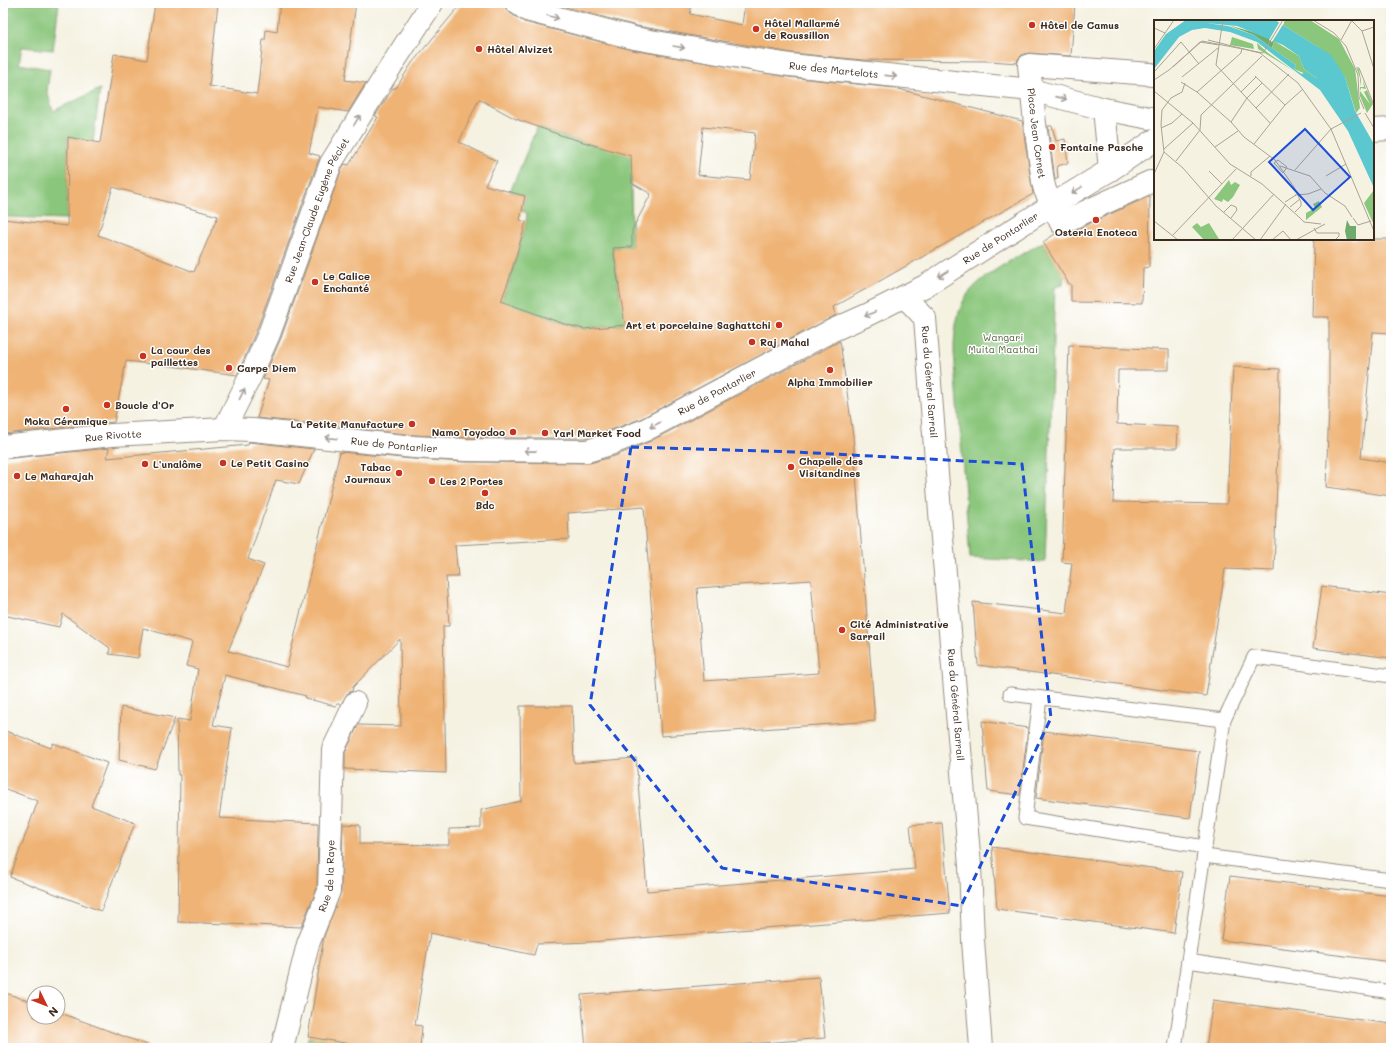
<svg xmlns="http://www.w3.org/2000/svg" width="1394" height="1051" font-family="Mali,sans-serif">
<rect width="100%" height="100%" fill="#fff"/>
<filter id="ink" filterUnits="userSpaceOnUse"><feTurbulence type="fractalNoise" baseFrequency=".025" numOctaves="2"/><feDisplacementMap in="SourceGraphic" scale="8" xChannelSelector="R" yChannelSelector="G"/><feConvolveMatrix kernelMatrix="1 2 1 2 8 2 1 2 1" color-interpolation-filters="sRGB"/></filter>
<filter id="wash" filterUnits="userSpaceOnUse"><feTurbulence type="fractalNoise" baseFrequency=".012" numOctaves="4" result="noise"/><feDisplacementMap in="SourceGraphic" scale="16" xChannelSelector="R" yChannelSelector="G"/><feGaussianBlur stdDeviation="0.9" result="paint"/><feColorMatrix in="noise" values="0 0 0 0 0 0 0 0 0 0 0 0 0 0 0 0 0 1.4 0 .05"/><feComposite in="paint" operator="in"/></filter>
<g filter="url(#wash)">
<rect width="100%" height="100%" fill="#f5f2e2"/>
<!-- green -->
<g fill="#8ac67c" stroke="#62784d">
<path d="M3,3H59L53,50L22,47L19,64L50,69L47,91L53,111L100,89L93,142L68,137L67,219L3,217Z"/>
<path d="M537,127L563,136L593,145L636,153L631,181L632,247L613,248L620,297L635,295L640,323L584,329L500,304L510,279L526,222L527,213L522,211L525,196L510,192Z"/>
<path d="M1043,242L1051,255L1067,246L1063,285L1055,287L1045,562L970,558L954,352C954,334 956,314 965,298C979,275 1020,256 1043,242Z"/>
<path d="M308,1037L376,1048H307Z"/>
</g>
<g id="blocks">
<!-- building -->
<g fill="#efb375" fill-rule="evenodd">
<path d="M155,3H218L209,86L257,94L263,40H265L266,30L277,32L280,3H356L345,80L366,83L348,112L318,107L309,153L320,156L257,329L237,375L170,366L126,361L114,422L3,434V219L67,226L68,137L100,143L114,54L147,60ZM113,187L218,216L194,272L98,235Z"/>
<path d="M462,3H505L506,9L510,13L524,22L632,50L788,77L895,88L1022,121L1033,194L834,307L836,315L640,419L606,432L585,438H466L415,435L342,427L326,421L324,425L257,418L269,380L263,379L281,338L342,168L345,164L349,165L378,117L375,116L393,88H396L412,63ZM479,99L516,119L563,136L631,156L632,183L651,194L632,230V247L613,248L625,325L584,329L564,324L501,301L510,277L526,222L520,220L525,196L485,185L497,161L459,142ZM703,127L755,133L750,180L698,175Z"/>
<path d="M550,3H692L690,14L742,25L745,3H1075L1071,56L1029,53L1023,54L1018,59L1017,63L990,61L862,60L792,53L637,26Z"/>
<path d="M1048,126H1052L1056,141L1065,139L1068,163L1057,166L1058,178L1055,180Z"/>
<path d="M1150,196L1149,267L1143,268L1142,303L1071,302V284H1069L1043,242L1055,234L1060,235L1066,234Z"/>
<path d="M1314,239H1391V333L1373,332L1361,458L1391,463V496L1326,487L1329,406V317H1312Z"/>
<path d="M840,341L853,436L875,721L661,736L644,507L568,513L569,539L455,545L458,577H446L449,626H443L446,773L345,769V753L358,725L401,726L400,639L353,687L352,691L348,693L341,704H337L335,706L305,698L306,696L225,675L213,725L232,728L219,818L318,823L317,888L301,927L178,922L180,775H178L177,719L190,721L198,669L186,666L192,642L143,628L138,658L109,654L110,648L63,614L59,627L3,615V459L109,448L107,458L248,445L249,442L314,449L299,484L276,480L248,559L264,565L228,651L287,667L340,452L413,459L465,462L590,463L615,456L651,441ZM811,580L819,673L704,681L697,588Z"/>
<path d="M1069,345L1169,350V370H1118L1117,424L1178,427L1177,448H1115L1113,502L1227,504L1233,367L1280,369L1279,450H1278L1274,571L1225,569L1206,696L978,665L973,602L1066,613L1072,563L1062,562Z"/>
<path d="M1322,586L1391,595V658L1313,648Z"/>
<path d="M520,706H572L574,763L636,758L647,891L915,869L910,825L942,823L950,913L590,942L537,944L534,955L430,933L415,1025L422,1026L420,1048H376L308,1037L324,936L341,892L343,824L360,825V844L449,845V829L481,828V810L521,801Z"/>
<path d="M121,707L175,718L155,769L119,760Z"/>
<path d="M982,721L1028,728L1020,795L988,791Z"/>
<path d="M3,730L51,748L53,743L107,763L91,806L135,823L101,911L10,877L38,801L3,788Z"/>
<path d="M1044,731L1199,751L1190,818L1036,798Z"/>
<path d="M992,847L1182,872L1174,933L997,909Z"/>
<path d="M1230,876L1391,896V962L1221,940Z"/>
<path d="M819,977L825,1038L700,1048H586L581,995Z"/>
<path d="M3,992L34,1003V1017H58V1012L147,1045V1048H3Z"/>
<path d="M1213,1000L1391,1024V1048H1206Z"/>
</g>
</g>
</g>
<g filter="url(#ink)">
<use href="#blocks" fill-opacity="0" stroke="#988e80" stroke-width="1"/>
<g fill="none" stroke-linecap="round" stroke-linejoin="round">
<defs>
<g id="service">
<path d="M1010,694L1224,720L1175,1048"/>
<path d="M1040,698L1025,818L1205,847"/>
<path d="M1224,720L1254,657L1391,676"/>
<path d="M1204,856L1391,880"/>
<path d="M1188,961L1391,992"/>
</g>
<g id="minor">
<path id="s1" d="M517,3L527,10L634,38L757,60L790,65L1031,90L1104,109L1155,119"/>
<path id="s2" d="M1155,75H1151V74L1029,65L1035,124L1043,182L1045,190L1061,223L1150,182H1155"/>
<path d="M1104,109L1110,170"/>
<path d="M1373,130L1391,129"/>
<path id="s3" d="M905,297L925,318L942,538L970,866L973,940L981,1048"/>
<path id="s4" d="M224,429L250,377L269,334L331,163L390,68L432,3"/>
<path id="s5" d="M3,447L112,435L224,429L253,430L414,447L466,450L587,451L610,444L645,430L831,331L867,315L925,286L1052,205L1110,170L1155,140"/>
<path id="s6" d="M282,1048L308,944L329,891L333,750L355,703"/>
</g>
</defs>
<!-- service casing -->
<use href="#service" stroke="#988e80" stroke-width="15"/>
<!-- minor casing -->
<use href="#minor" stroke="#988e80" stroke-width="24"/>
<!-- service -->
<use href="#service" stroke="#fff" stroke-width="13"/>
<!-- minor -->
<use href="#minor" stroke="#fff" stroke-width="22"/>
</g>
<!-- one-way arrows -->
<defs><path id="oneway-shaft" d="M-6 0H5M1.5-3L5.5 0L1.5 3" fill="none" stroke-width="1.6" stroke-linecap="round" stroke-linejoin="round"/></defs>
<g stroke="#a79f9a">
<use href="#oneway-shaft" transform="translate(553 17) rotate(15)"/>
<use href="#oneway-shaft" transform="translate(679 47) rotate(10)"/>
<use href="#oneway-shaft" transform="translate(891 76) rotate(6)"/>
<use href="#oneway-shaft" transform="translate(1061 98) rotate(14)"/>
<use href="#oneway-shaft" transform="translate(357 120) rotate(-59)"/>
<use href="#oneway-shaft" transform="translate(1077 190) rotate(149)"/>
<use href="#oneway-shaft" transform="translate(943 274) rotate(147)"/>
<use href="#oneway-shaft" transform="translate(870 314) rotate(155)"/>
<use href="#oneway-shaft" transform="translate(242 394) rotate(-64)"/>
<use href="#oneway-shaft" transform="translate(655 425) rotate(152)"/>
<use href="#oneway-shaft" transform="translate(331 438) rotate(-174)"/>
<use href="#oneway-shaft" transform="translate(530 451) rotate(-179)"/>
</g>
</g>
<!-- marked area -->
<path fill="none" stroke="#1d4ed8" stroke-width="3" stroke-dasharray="8 5" stroke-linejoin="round" d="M631,447L795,452L1022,464L1051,718L961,906L722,868L590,705Z"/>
<!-- markers -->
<g fill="#c8321e" stroke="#fff" stroke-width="1.5">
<circle cx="1032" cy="25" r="4"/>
<circle cx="756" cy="29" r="4"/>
<circle cx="479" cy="49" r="4"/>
<circle cx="1052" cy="147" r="4"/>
<circle cx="1096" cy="220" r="4"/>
<circle cx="315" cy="282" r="4"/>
<circle cx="779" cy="325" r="4"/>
<circle cx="752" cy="342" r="4"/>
<circle cx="143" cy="356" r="4"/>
<circle cx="229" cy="368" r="4"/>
<circle cx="830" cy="370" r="4"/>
<circle cx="107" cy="405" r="4"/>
<circle cx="66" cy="409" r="4"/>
<circle cx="412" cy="424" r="4"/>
<circle cx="513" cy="432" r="4"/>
<circle cx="545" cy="433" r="4"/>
<circle cx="223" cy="463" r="4"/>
<circle cx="145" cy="464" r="4"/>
<circle cx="791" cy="467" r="4"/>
<circle cx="399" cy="473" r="4"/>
<circle cx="17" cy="476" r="4"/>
<circle cx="432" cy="481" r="4"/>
<circle cx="485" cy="493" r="4"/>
<circle cx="842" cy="630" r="4"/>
</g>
<g text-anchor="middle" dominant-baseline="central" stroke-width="3" stroke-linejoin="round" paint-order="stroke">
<!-- poi labels -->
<g font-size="10" font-weight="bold" fill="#3b2a1e" stroke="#fff" text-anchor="start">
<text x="764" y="23">Hôtel Mallarmé<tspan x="764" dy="12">de Roussillon</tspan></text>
<text x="1040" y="25">Hôtel de Camus</text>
<text x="487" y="49">Hôtel Alvizet</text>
<text x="1060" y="147">Fontaine Pasche</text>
<text x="1096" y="232" text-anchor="middle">Osteria Enoteca</text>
<text x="323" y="276">Le Calice<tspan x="323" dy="12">Enchanté</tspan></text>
<text x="771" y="325" text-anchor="end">Art et porcelaine Saghattchi</text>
<text x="760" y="342">Raj Mahal</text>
<text x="151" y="350">La cour des<tspan x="151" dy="12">paillettes</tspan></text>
<text x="237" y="368">Carpe Diem</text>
<text x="830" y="382" text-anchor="middle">Alpha Immobilier</text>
<text x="115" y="405">Boucle d'Or</text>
<text x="66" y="421" text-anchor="middle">Moka Céramique</text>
<text x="404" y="424" text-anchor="end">La Petite Manufacture</text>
<text x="505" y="432" text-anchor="end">Namo Toyodoo</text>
<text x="553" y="433">Yarl Market Food</text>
<text x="799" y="461">Chapelle des<tspan x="799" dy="12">Visitandines</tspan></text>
<text x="231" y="463">Le Petit Casino</text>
<text x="153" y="464">L'unalôme</text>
<text x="391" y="467" text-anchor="end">Tabac<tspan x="391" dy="12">Journaux</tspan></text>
<text x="25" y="476">Le Maharajah</text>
<text x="440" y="481">Les 2 Portes</text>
<text x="485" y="505" text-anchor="middle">Bdc</text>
<text x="850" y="624">Cité Administrative<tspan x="850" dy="12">Sarrail</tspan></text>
</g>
<!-- street labels -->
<g font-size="10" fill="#3b2a1e" stroke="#fff">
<text stroke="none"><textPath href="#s1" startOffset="325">Rue des Martelots</textPath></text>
<text stroke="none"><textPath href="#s2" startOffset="196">Place Jean Cornet</textPath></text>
<text stroke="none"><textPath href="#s4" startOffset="238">Rue Jean-Claude Eugène Péclet</textPath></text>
<text stroke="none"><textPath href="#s5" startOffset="1052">Rue de Pontarlier</textPath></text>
<text stroke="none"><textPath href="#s3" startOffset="93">Rue du Général Sarrail</textPath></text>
<text stroke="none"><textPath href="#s5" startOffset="729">Rue de Pontarlier</textPath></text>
<text stroke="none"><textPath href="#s5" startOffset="111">Rue Rivotte</textPath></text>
<text stroke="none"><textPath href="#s5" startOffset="393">Rue de Pontarlier</textPath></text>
<text stroke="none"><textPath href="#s3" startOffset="417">Rue du Général Sarrail</textPath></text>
<text stroke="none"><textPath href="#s6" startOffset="179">Rue de la Raye</textPath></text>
</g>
<!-- park labels -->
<g font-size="10" fill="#57613f" stroke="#fff">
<text x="1003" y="337">Wangari<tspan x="1003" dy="12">Muita Maathai</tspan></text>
</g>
</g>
<!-- overview -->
<g transform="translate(1154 20)">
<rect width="220" height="220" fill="#f5f2e2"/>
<path d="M103,23L114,33L140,51L104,29ZM203,49H205L207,60L206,67H210L209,60L212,69L207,68L206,71L216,84L210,72L213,70L219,84L213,93L206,76V58Z" fill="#8ac67c"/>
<path d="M74,5L109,15L120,21L118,28L100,15ZM193,200L196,206H202V220H193L191,211Z" fill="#6fab6c"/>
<path d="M131,0H156L185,19L201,49L206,88L202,93L191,57L164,27L129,5ZM78,17L99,24L100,29L76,25ZM120,21L145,36L150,49L164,59L140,49L142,45L118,28ZM75,160L77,165L81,162L86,165L79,177L74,182L69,179L68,182L60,179ZM220,170V205L210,183ZM165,181L168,187L152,200V193L161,188L159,184ZM43,203L47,207L55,203L65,219L50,220L38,207Z" fill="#8ac67c"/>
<path d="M32,0H121L177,35L191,57L201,91L220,124V168L194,111L166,70L103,22L76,12L51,8L38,10L25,17L0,49V31L12,14ZM52,3L83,6L129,25L145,36L150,49L164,59L151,52L148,54L140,49L142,45L100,15L74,6Z" fill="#5bc8d0" fill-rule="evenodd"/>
<path d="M126,1L130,3L118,22L115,20Z" fill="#f5f2e2"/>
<path fill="none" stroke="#aba294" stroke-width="1" d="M69,0L62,45L116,103M159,0L180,13L192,26L204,55L205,77L210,89M198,1L208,11L220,49M0,8L11,13M208,11L220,7M54,20L106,33L144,63L174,105L177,109L141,150M187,20L198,0M0,29L20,0M19,47L46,22L65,25M202,48H205L220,85M0,52L27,22L45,44M101,56L131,85M28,57L64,28M0,60L15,50L48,21L109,33L129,0M27,62L43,72L77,102L90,117L121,140L140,167L147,182V186L141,192M0,71L39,103L76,144L108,164L145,197M43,72L87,33L88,28M87,72L102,57M102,88L135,54M211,93L220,108M77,102L93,78L108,63M7,108L18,103L28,94M177,109L220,211M177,109L207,93M46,110L47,95L108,36M100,124L131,85L149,69M61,127L84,111M10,129L39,103M10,132L29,148L62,186L102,220M124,140L133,147L129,153L120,143ZM22,141L46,110M126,146L156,156L171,173L191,186L198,197M55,151L68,164M0,154L10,132L7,105L8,90L17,78L28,72L31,63M97,156V152L116,136M172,156L192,144M141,175L154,174L167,169M131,182L142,175M136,187L146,179M70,192L77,185L82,187L83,190L77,198M145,197L150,202L167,204M199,198L204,205L217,201M0,201L24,220M160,208L163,213H185V216L181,220M19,215L82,149M78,220L120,174M106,220L132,184M118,220L129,211L137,220M142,220L171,204"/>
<path fill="#1d4ed8" fill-opacity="0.15" stroke="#1d4ed8" stroke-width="2" d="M151,109L196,157L159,190L115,142Z"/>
<rect width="220" height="220" fill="none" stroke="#3b2a1e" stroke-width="2"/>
</g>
<!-- margin -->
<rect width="1394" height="1051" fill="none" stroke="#fff" stroke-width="16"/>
<!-- north arrow -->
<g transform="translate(46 1005) rotate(133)"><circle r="19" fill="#ffffff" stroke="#b1aaa5"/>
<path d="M0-3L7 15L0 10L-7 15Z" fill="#c8321e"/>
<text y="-6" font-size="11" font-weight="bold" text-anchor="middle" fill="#3b2a1e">N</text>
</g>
</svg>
